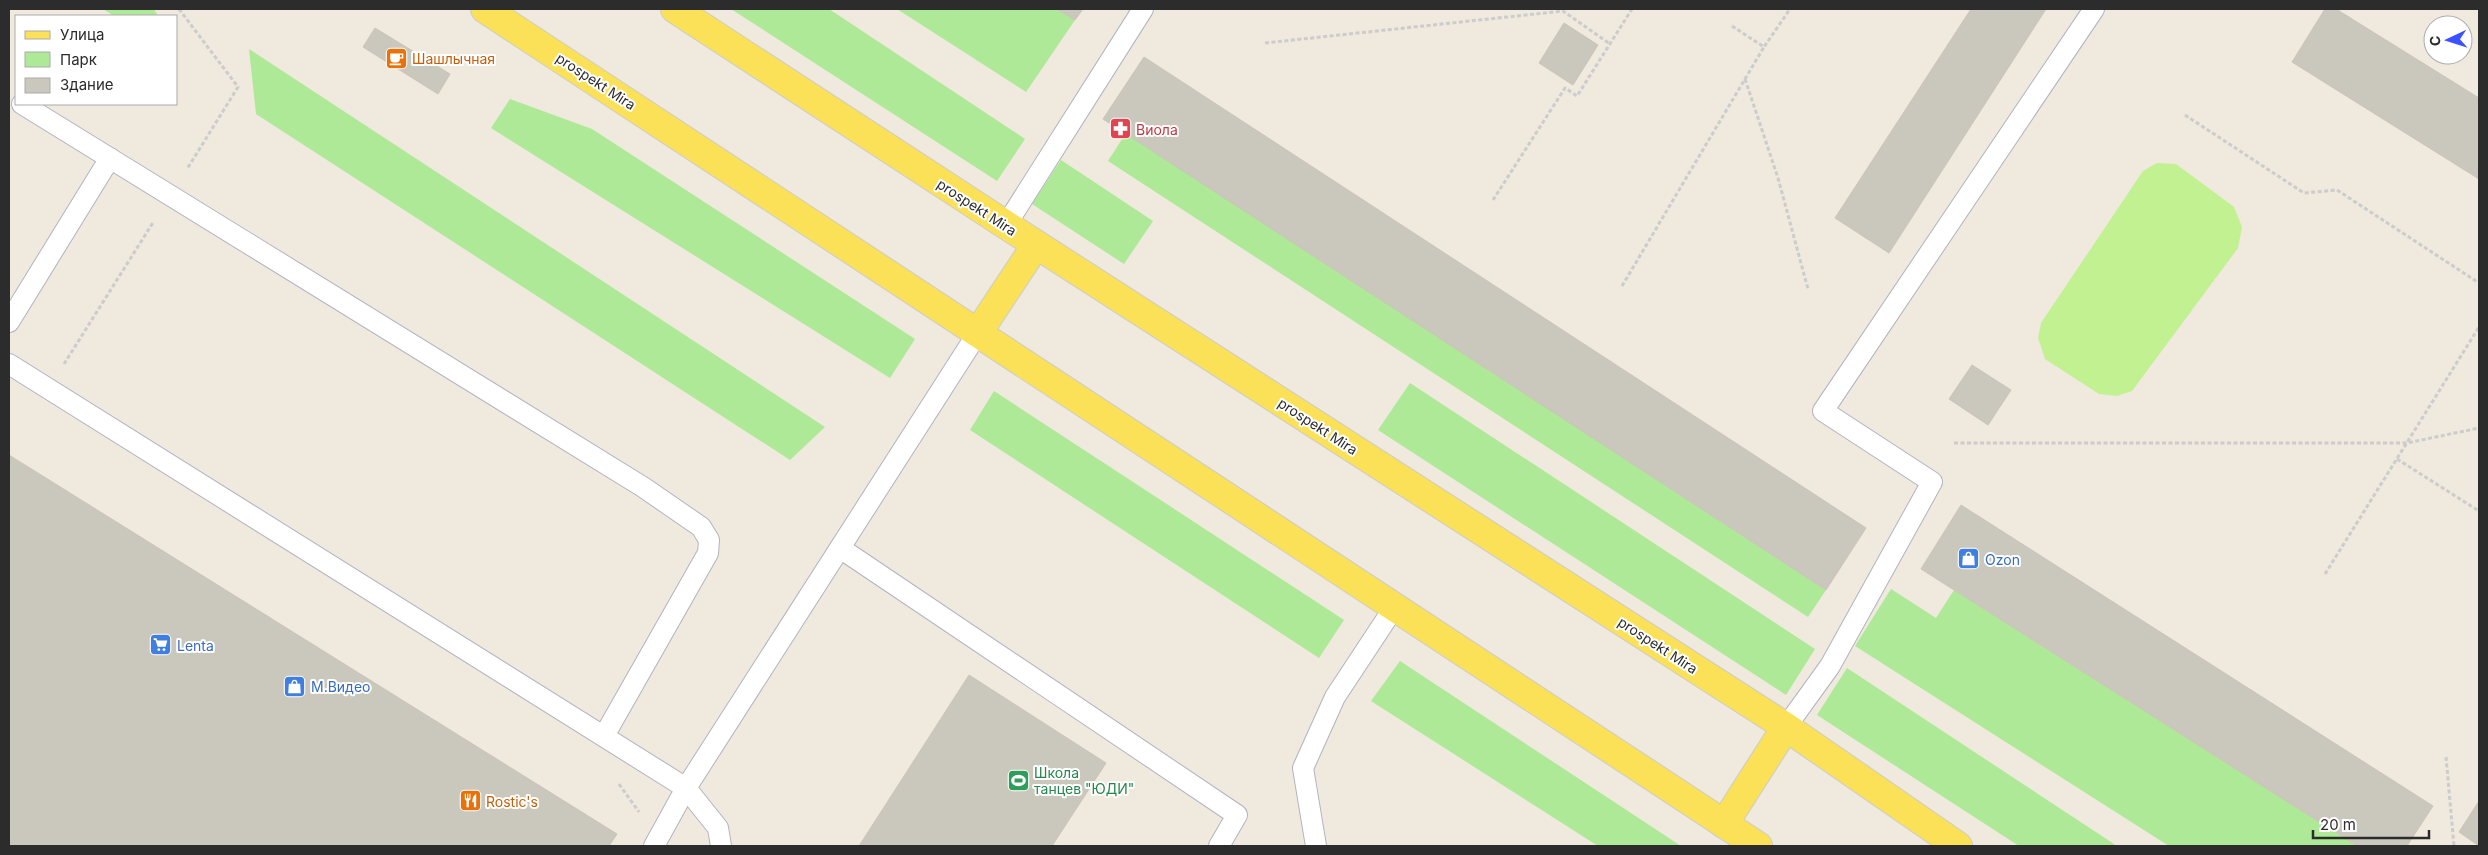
<svg xmlns="http://www.w3.org/2000/svg" width="2488" height="855" font-family="Inter,sans-serif">
<rect width="100%" height="100%" fill="#efe9de"/>
<!-- green -->
<g fill="#ade997">
<path d="M103,9H154L158,16H114Z"/>
<path d="M731,9H829L1025,139L997,181Z"/>
<path d="M897,9H1057L1075,20L1026,92Z"/>
<path d="M249,49L825,427L790,460L256,114Z"/>
<path d="M510,99L592,129L915,339L890,378L491,128Z"/>
<path d="M1126,133L1826,590L1808,617L1108,161Z"/>
<path d="M1061,160L1153,221L1124,264L1032,204Z"/>
<path d="M1410,383L1815,649L1786,695L1378,430Z"/>
<path d="M994,391L1344,620L1319,658L970,430Z"/>
<path d="M1891,589L1936,618L1954,590L2357,846H2169L1855,646Z"/>
<path d="M1400,661L1681,846H1598L1371,701Z"/>
<path d="M1847,668L2117,846H2019L1817,715Z"/>
</g>
<!-- pitch -->
<path fill="#c2f192" d="M2157,163L2176,164L2234,207L2242,227L2238,248L2132,391L2117,396L2099,394L2045,359L2038,338L2041,323L2143,171Z"/>
<!-- building -->
<g fill="#cac7bc" stroke="#cbc5b7">
<path d="M1057,9H1083L1075,20Z"/>
<path d="M1971,9H2046L1889,253L1835,218Z"/>
<path d="M2325,9H2336L2479,98V179L2292,62Z"/>
<path d="M1564,23L1598,45L1573,85L1539,63Z"/>
<path d="M375,28L450,74L438,94L363,47Z"/>
<path d="M1144,57L1866,528L1826,590L1103,119Z"/>
<path d="M1972,365L2011,390L1988,425L1949,399Z"/>
<path d="M9,455L617,834L609,846H9Z"/>
<path d="M1961,505L2433,806L2407,846H2357L1921,569Z"/>
<path d="M969,675L1106,763L1052,846H859Z"/>
<path d="M2479,801V846L2459,832Z"/>
</g>
<g fill="none" stroke-linecap="round" stroke-linejoin="round">
<defs>
<g id="service">
<path d="M22,104L643,487L701,527L709,540L708,553L604,736"/>
<path d="M1006,225L1143,9"/>
<path d="M9,322L110,158"/>
<path d="M9,364L686,788L654,846"/>
<path d="M840,548L1237,815L1219,846"/>
<path d="M1786,727L1830,666L1932,482L1823,411L2094,9"/>
<path d="M721,846L718,828L686,788L979,331"/>
<path d="M1316,846L1303,768L1335,697L1395,606"/>
</g>
<g id="primary">
<path d="M485,9L1758,846"/>
<path d="M675,9L1006,225L1786,727L1958,846"/>
<path d="M979,331L1036,245"/>
<path d="M1724,824L1786,727"/>
</g>
</defs>
<!-- service casing -->
<use href="#service" stroke="#b2b3c1" stroke-width="22"/>
<!-- primary casing -->
<use href="#primary" stroke="#ccc" stroke-width="30"/>
<!-- path -->
<g stroke="#ccc" stroke-width="3" stroke-dasharray="4 2.5" stroke-linecap="butt">
<path d="M179,9L238,87L187,169"/>
<path d="M1732,26L1764,47L1790,9"/>
<path d="M1265,43L1563,11L1610,44"/>
<path d="M1745,79L1778,178L1808,289"/>
<path d="M2185,115L2304,193L2337,190L2479,283"/>
<path d="M1493,200L1565,88L1577,96L1632,9"/>
<path d="M1622,286L1764,47"/>
<path d="M64,364L154,221"/>
<path d="M1954,443H2407L2479,428"/>
<path d="M2397,459L2479,511"/>
<path d="M2325,574L2479,327"/>
<path d="M2446,757L2454,846"/>
<path d="M619,784L639,812"/>
</g>
<!-- service -->
<use href="#service" stroke="#fff" stroke-width="20"/>
<!-- primary -->
<use href="#primary" stroke="#fbe157" stroke-width="28"/>
</g>
<!-- icons -->
<defs>
<symbol id="cafe-square" viewBox="-11 -11 22 22"><rect x="-9" y="-9" width="18" height="18" rx="4" fill="#e8710a" stroke="#fff"/><path d="M-5.5-4.5H6V0H3Q3 3.5 0 3.5H-2.5Q-5.5 3.5-5.5 0ZM3-3.2v2h1.7v-2ZM-6 4.5H4V6H-6Z" fill="#fff"/></symbol>
<symbol id="pharmacy-square" viewBox="-11 -11 22 22"><rect x="-9" y="-9" width="18" height="18" rx="4" fill="#e0444e" stroke="#fff"/><path d="M-2-6h4v4h4v4h-4v4h-4v-4h-4v-4h4Z" fill="#fff"/></symbol>
<symbol id="shop-square" viewBox="-11 -11 22 22"><rect x="-9" y="-9" width="18" height="18" rx="4" fill="#3f7fe0" stroke="#fff"/><path d="M-5-2.5h2.3a2.7 3.5 0 0 1 5.4 0H5L5.5 6h-11ZM-1.5-2.5h3a1.5 2.3 0 0 0-3 0Z" fill="#fff"/></symbol>
<symbol id="supermarket-square" viewBox="-11 -11 22 22"><rect x="-9" y="-9" width="18" height="18" rx="4" fill="#3f7fe0" stroke="#fff"/><path d="M-6-5.5h2.5l.6 2H6L4.5 2H-2.5L-4.4-4H-6ZM-1.5 3.2a1.3 1.3 0 1 0 .1 0ZM3 3.2a1.3 1.3 0 1 0 .1 0Z" fill="#fff"/></symbol>
<symbol id="stadium-square" viewBox="-11 -11 22 22"><rect x="-9" y="-9" width="18" height="18" rx="4" fill="#2e9e5b" stroke="#fff"/><path d="M0-5a6.5 5 0 1 0 0 10a6.5 5 0 1 0 0-10ZM-3.5-1.8h7v3.6h-7Z" fill="#fff"/></symbol>
<symbol id="restaurant-square" viewBox="-11 -11 22 22"><rect x="-9" y="-9" width="18" height="18" rx="4" fill="#e8710a" stroke="#fff"/><path d="M-5-6h1v4h1v-4h1v4h1v-4h1v5L-1.5 .5V6h-2V.5L-5-1ZM5-6V6H3V1.5H1.5Q1.5-4 5-6Z" fill="#fff"/></symbol>
</defs>
<g fill-rule="evenodd">
<use href="#cafe-square" x="384" y="46" width="25" height="25"/>
<use href="#pharmacy-square" x="1108" y="116" width="25" height="25"/>
<use href="#shop-square" x="1956" y="546" width="25" height="25"/>
<use href="#supermarket-square" x="148" y="632" width="25" height="25"/>
<use href="#shop-square" x="282" y="674" width="25" height="25"/>
<use href="#stadium-square" x="1006" y="768" width="25" height="25"/>
<use href="#restaurant-square" x="458" y="788" width="25" height="25"/>
</g>
<g text-anchor="middle" dominant-baseline="central" stroke-width="4" stroke-linejoin="round" paint-order="stroke">
<!-- food labels -->
<g font-size="14" fill="#c56008" stroke="#fff" text-anchor="start">
<text x="412" y="58">Шашлычная</text>
<text x="486" y="801">Rostic's</text>
</g>
<!-- street labels -->
<g font-size="14" fill="#2c2c2c" stroke="#fff">
<text transform="translate(596 81) rotate(33)">prospekt Mira</text>
<text transform="translate(977 207) rotate(33)">prospekt Mira</text>
<text transform="translate(1318 426) rotate(33)">prospekt Mira</text>
<text transform="translate(1658 645) rotate(33)">prospekt Mira</text>
</g>
<!-- health labels -->
<g font-size="14" fill="#be3a42" stroke="#fff" text-anchor="start">
<text x="1136" y="129">Виола</text>
</g>
<!-- shop labels -->
<g font-size="14" fill="#366cbe" stroke="#fff" text-anchor="start">
<text x="1985" y="559">Ozon</text>
<text x="177" y="645">Lenta</text>
<text x="311" y="686">М.Видео</text>
</g>
<!-- leisure labels -->
<g font-size="14" fill="#27864d" stroke="#fff" text-anchor="start">
<text x="1034" y="772">Школа<tspan x="1034" dy="16">танцев "ЮДИ"</tspan></text>
</g>
</g>
<!-- border -->
<rect width="2488" height="855" fill="none" stroke="#2c2c2c" stroke-width="20"/>
<!-- legend -->
<rect x="15" y="15" width="162" height="90" fill="#ffffff" stroke="#ababab"/>
<rect x="25" y="31" width="25" height="8" fill="#fbe157" stroke="#ababab"/>
<text x="60" y="40" font-size="15" fill="#2c2c2c">Улица</text>
<rect x="25" y="52" width="25" height="15" fill="#ade997" stroke="#ababab"/>
<text x="60" y="65" font-size="15" fill="#2c2c2c">Парк</text>
<rect x="25" y="78" width="25" height="15" fill="#cac7bc" stroke="#ababab"/>
<text x="60" y="90" font-size="15" fill="#2c2c2c">Здание</text>
<!-- north arrow -->
<g transform="translate(2448 40) rotate(266)"><circle r="24" fill="#ffffff" stroke="#ababab"/>
<path d="M0-4L9 19L0 12L-9 19Z" fill="#3b51ff"/>
<text y="-8" font-size="14" font-weight="bold" text-anchor="middle" fill="#2c2c2c">С</text>
</g>
<!-- scale -->
<path d="M2313 830v8h116v-8" fill="none" stroke="#2c2c2c" stroke-width="2.5"/>
<text x="2320" y="830" font-size="15" fill="#2c2c2c" stroke="#ffffff" stroke-width="4" paint-order="stroke">20 m</text>
</svg>
